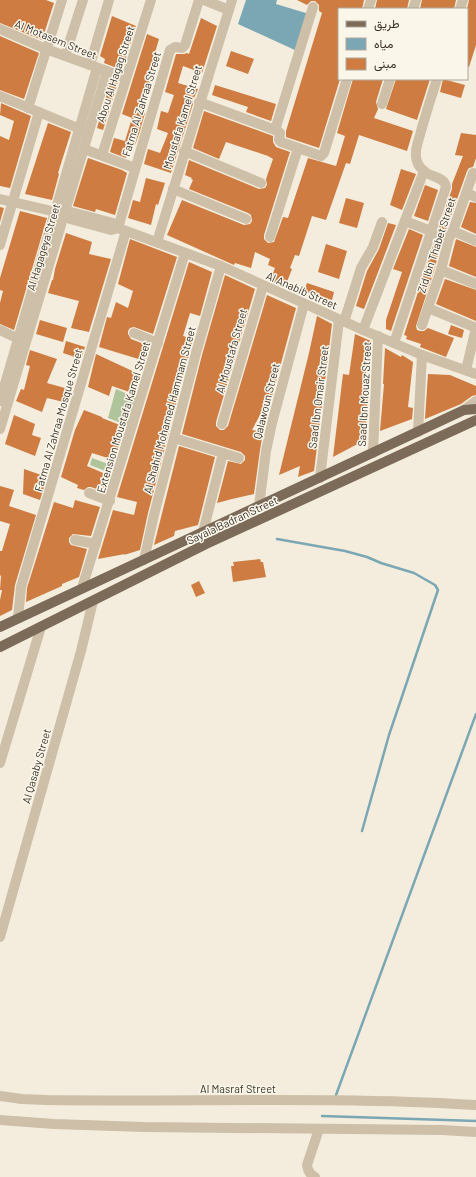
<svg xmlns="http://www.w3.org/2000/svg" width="476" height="1177" font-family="Barlow,Vazirmatn,sans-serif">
<rect width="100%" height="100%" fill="#f4eddd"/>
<!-- green -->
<g fill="#afc49b">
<path d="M116,389L137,398L129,426L108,418Z"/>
<path d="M92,458L111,465L108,472L90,465Z"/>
</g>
<!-- water -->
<path fill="#7aa7b3" d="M246,0H277L276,4L309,14L297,51L238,24Z"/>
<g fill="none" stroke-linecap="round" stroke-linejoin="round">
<!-- stream -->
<g stroke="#7aa7b3" stroke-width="2.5">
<path d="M277,539L345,551L367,557L381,563L414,573L435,585L438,590L389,735L362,831"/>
<path d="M336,1095L476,714"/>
<path d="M322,1116L476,1121"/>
</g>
</g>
<!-- building -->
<g fill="#ce7c41">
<path d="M0,0H46L54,3L42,40L0,23Z"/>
<path d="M297,0H364L362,9H339V79H340L319,148L286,137V131L322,13L319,11V5L315,1H311L307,5Z"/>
<path d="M377,0H409L407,9H375Z"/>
<path d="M422,0H456L454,9H420Z"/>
<path d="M469,0H476V45L469,67H467V9Z"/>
<path d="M112,16L136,26L122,70L104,63L105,59L100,56Z"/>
<path d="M201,18L217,26L202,73L183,66L178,83L198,89L193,100V104L171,173L144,164L148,149L160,153L165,141L168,133L157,129L161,111L168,113L174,95L165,92L176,54H184L187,53L189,54Z"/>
<path d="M147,34L159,39L154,56L157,57L151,79L140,112L145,113L139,134L135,145L131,143L126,158L110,152L114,138L125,141L132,118L122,114Z"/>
<path d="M0,36L39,53L24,99L0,90Z"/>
<path d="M231,51L254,59L248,74L226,66Z"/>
<path d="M353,79H383L376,102L378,109L374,118L413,131L407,151L359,135L350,164L346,163L326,220L312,216L299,256L295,255L290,268L292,269L285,287L274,283L271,278L275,268L268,265L270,259L255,252L251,268L235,263L234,265L167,235L182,200L244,225L250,224L252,221L251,215L248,213L189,189L193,180L191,179L192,178L185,175L189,160L259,189L265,188L267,185L266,179L273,159L268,156L226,142L219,159L193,148L204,111L273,136V142L276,147L290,152L264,235V239L268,243L274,242L283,217L288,218L308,158L336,166L345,136L337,133Z"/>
<path d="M396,79H430L417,120L386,109Z"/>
<path d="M443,79L465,85L461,98L440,92Z"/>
<path d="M111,80L118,82L103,130L97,128Z"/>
<path d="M215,85L276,104L271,121L246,112L248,107L212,95Z"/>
<path d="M1,103L31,116L10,188L0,186V136L9,140L14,121L0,115Z"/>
<path d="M48,123L71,132L58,173L59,174L52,200L25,194Z"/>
<path d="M461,133L476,135V158L473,167L469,168L467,171L446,230L439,227L452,189V184L463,156L455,155Z"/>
<path d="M88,158L122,170L127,173L115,215L96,209L95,212L73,206Z"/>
<path d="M401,169L416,174L402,210L390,205Z"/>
<path d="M146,178L165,183L158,205L156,204L151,225L128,218L133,200L140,202Z"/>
<path d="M425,185L438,190L428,221L414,216Z"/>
<path d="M346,198L364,203L357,228L339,223Z"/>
<path d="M470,202L476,203V234L461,227Z"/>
<path d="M0,207L4,208L0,222Z"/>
<path d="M20,211L47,218L14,330L0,324V303L3,291L0,290V278Z"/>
<path d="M388,223L396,225L364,309L356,306L367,271L379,249Z"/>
<path d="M409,229L423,235L391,331L386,329V320L402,272L393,269Z"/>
<path d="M66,233L92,242L89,254L111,259L89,332L71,328L79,301L48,293L52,280H53L55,269Z"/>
<path d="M130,239L177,257L153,334L134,327L130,328L128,331V334L131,339L149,346L145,361L99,347L107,317L111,318L116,302L128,308L133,291L118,284Z"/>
<path d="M456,239L476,247V277L449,266Z"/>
<path d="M435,240L441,242L435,268L416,326L417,330L420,331H424L428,328L454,338L446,357L420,347L421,344L406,339L407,336L404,335Z"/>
<path d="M326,244L347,251L339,279L318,272Z"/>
<path d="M189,262L212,272L200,316L190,313L183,336L193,339L148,513L140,550L124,555L125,554L98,559L113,510L134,515L137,502L117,497Z"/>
<path d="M225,275L255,289L216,422V426L220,430H224L228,426L267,295L296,308L267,415L261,413L252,430L263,432L260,450L254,494L232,499L217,503L228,461L241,464L245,460V456L241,452L182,434L202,355Z"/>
<path d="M445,279L476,290V321L436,304Z"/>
<path d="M307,283L334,292L332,300L304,291Z"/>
<path d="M317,316L332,324L314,471L298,477L300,466L279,475L309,353Z"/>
<path d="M40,320L67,328L63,342L36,334Z"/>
<path d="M451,325L464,330L462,338L448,334Z"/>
<path d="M355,334L371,341L370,357H367L365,387H368L366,431H367V439L333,457L343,374L349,375Z"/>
<path d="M66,341L85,347L81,359L63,353Z"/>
<path d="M385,348L401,357L402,355L413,362L408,407L413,408L412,419L380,431L384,384H383Z"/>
<path d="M30,350L57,359L47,383L72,390L68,403L47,398L42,412L16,401L21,389L24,390L30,366L26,365Z"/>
<path d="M96,354L141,375L135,394L112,386L109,396L88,387Z"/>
<path d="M428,374L450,375L476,386V395L472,396L461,404L425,419Z"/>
<path d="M84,410L102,417V418L125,427L114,460L92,453L87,466L110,476L105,492L91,487H88L84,490L77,488L78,485L61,477L75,430Z"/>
<path d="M14,415L35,424L32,435L41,438L35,456L5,444Z"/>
<path d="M179,446L215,457L198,525L175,531L174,536L154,545Z"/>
<path d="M24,469L47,477L40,500L23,494Z"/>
<path d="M0,486L14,490L9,506L36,515L15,585L12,610L0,616V600L2,590H0L1,576L0,575V551H2L10,524L0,521Z"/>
<path d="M75,500L100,507L91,536L73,534L69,538V542L71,545L87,549L79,577L62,584V586L26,602L27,588L54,502L73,508Z"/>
<path d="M260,559L261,562H263L266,577L233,582L231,566H234L233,562Z"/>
<path d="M199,581L205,593L196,597L191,585Z"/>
</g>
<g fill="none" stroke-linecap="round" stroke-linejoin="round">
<!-- minor -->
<g stroke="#cdbfa8" stroke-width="10">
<path d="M204,0L229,10"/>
<path d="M368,9L371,0"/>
<path d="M413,9L416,0"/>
<path d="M460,9L463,0"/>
<path d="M0,29L46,49L126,78"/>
<path d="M65,56L83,0"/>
<path d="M90,65L109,0"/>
<path d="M0,96L85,131"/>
<path d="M199,102L278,131L280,133L279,140L281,142L321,156L324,153L347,79"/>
<path d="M382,104L390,79"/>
<path d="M28,108L62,0"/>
<path d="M275,130L313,7"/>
<path d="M84,149L135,168"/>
<path d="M184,151L261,183"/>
<path d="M102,155L151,0"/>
<path d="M173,189L246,219"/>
<path d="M466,193L476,197"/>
<path d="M0,199L65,214L70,219L111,230L118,228"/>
<path d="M65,214L71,212L75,213L113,223L118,228L221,266L363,330L422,355L476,374"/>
<path d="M405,221L449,238"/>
<path d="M118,228L170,50L175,47L182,48L185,45L199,0"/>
<path d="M453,231L476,241"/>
<path d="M270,237L298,148"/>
<path d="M157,242L232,0"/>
<path d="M0,245L39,112"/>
<path d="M441,270L476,284"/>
<path d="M428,308L476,328"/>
<path d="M344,322L361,268L373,247L382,222"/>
<path d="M422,325L441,270L449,238L453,231L473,173"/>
<path d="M0,330L23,341"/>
<path d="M363,330L424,171"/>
<path d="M134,333L158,343"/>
<path d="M394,343L446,187C445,177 431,177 425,172C420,168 416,163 416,156C415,149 418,142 420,135C425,116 431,98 437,79"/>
<path d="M466,370L476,328"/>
<path d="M0,401L97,68"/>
<path d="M464,410L476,401"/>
<path d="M222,424L263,286"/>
<path d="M0,429L107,71"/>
<path d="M418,432L422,355"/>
<path d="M174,438L239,458"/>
<path d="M373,453L378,336"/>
<path d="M320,478L339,320"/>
<path d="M89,493L110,501"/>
<path d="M259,506L266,451L272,423L304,304"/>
<path d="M203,532L223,453"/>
<path d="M75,540L96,544"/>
<path d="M144,560L154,515L196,353L221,266"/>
<path d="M82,588L185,253"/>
<path d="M18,618L21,587L126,231"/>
<path d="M0,763L41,627"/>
<path d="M0,937L81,651L93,601"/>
<path d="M0,1096L22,1099L46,1100C189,1102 333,1096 476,1105"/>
<path d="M0,1120L54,1124L144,1127L442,1130L476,1132"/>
<path d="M315,1177C310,1174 308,1172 307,1165L319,1129"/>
</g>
<!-- major -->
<g stroke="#7c6b58" stroke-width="10">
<path d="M0,627L464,410L476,409"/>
<path d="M0,647L206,544L476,420"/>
</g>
</g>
<g text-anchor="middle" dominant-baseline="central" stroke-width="3" stroke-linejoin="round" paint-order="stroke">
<!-- street labels -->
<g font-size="11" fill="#393128" stroke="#fbf6ea">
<text transform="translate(56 39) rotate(22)">Al Motasem Street</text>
<text transform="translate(115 74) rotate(-72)">Abou Al Hagag Street</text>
<text transform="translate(141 104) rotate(-73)">Fatma Al Zahraa Street</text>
<text transform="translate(182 117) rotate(-73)">Moustafa Kamel Street</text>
<text transform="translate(436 245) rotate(-72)">Zid Ibn Thabet Street</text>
<text transform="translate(43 247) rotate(-73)">Al Hagageya Street</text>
<text transform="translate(302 290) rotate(24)">Al Anabib Street</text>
<text transform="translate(231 351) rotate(-74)">Al Moustafa Street</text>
<text transform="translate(364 394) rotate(-87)">Saad Ibn Mouaz Street</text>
<text transform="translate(318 397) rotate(-83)">Saad Ibn Omair Street</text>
<text transform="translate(266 401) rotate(-76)">Qalawoun Street</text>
<text transform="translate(169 410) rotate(-75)">Al Shahid Mohamed Hammam Street</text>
<text transform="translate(123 417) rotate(-73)">Extension Moustafa Kamel Street</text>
<text transform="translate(58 420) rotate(-74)">Fatma Al Zahraa Mosque Street</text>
<text transform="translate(232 520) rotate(-25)">Sayala Badran Street</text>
<text transform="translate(36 766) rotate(-74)">Al Qasaby Street</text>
<text x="238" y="1088">Al Masraf Street</text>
</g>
</g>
<!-- legend -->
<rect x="338" y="8" width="130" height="72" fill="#fbf6ea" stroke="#ada79c"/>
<rect x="346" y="21" width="20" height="6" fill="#7c6b58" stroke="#ada79c"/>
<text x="374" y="28" font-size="12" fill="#393128">طريق</text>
<rect x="346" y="38" width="20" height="12" fill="#7aa7b3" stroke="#ada79c"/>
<text x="374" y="48" font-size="12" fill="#393128">مياه</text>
<rect x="346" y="58" width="20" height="12" fill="#ce7c41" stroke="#ada79c"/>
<text x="374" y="68" font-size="12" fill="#393128">مبنى</text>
</svg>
